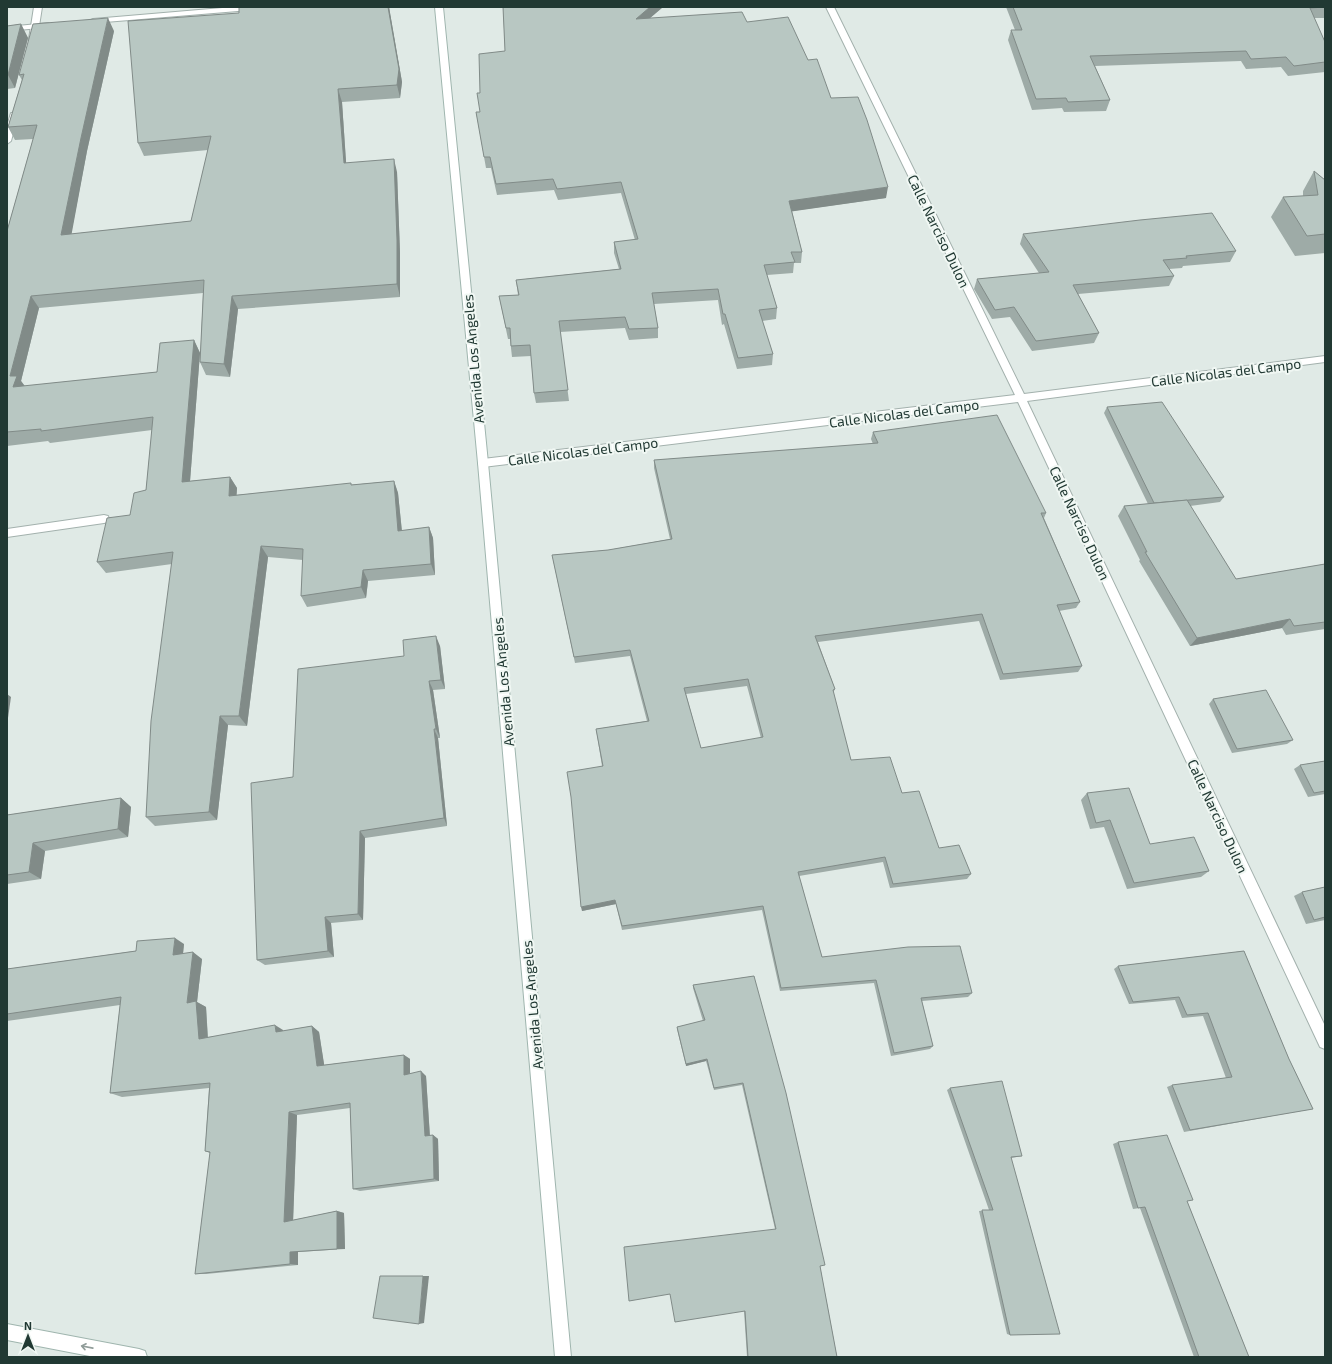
<svg xmlns="http://www.w3.org/2000/svg" width="1332" height="1364" font-family="'Exo 2',sans-serif">
<rect width="100%" height="100%" fill="#e0eae6"/>
<g fill="none" stroke-linecap="round" stroke-linejoin="round">
<defs>
<path id="service" d="M104,515L108,516L109,519L108,522L104,523L7,537V529Z"/>
<g id="minor">
<path d="M34,7H42L37,39L33,41L29,39Z"/>
<path d="M826,7H834L1024,394L1325,356V362L1027,401L1325,1026V1049L1320,1047L1018,402L483,467L479,466L478,463L479,460L483,459L1015,395Z"/>
<path d="M11,113H17L18,115L11,141L7,144V126Z"/>
</g>
<g id="tertiary">
<path d="M234,7H265L261,9L93,23L89,21L93,19Z"/>
<path d="M48,23L52,25L51,27L7,31V27Z"/>
</g>
<g id="secondary">
<path d="M435,7H443L488,463L571,1357H555L478,463Z"/>
<path d="M7,1324L139,1349L145,1351L147,1357H95L7,1340Z"/>
</g>
</defs>
<!-- service casing -->
<use href="#service" stroke="#a3b1ad" stroke-width="2"/>
<!-- minor casing -->
<use href="#minor" stroke="#a3b1ad" stroke-width="2"/>
<!-- tertiary casing -->
<use href="#tertiary" stroke="#a3b1ad" stroke-width="2"/>
<!-- secondary casing -->
<use href="#secondary" stroke="#9fb5ae" stroke-width="2"/>
<!-- service -->
<use href="#service" fill="#fff" fill-rule="evenodd"/>
<!-- minor -->
<use href="#minor" fill="#fff" fill-rule="evenodd"/>
<!-- tertiary -->
<use href="#tertiary" fill="#fff" fill-rule="evenodd"/>
<!-- secondary -->
<use href="#secondary" fill="#fff" fill-rule="evenodd"/>
</g>
<!-- wall -->
<g fill="#9eaba7" fill-rule="evenodd">
<path d="M239,7H389L402,82L400,98L342,102L346,163L397,172L400,253V297L238,309L230,377L206,375L200,362L203,293L39,308L21,381L25,386L157,372L194,340L200,353L190,481L230,477L237,488L236,495L394,481L398,493L402,531L429,527L433,538L435,575L368,581L366,598L307,607L301,596L303,560L268,557L247,726L228,725L217,820L155,826L146,817L172,564L106,573L97,562L130,515L146,490L152,430L50,443L48,441L7,446V231L33,139L15,140L8,127L22,80L19,75L114,31L87,151L71,234L191,221L208,150L144,156L138,143L239,13Z"/>
<path d="M503,7H663L650,18L747,22L808,60L831,98L886,198L792,211L802,252L801,263H794L793,273L767,275L777,308L776,319L762,321L773,354L772,365L737,369L724,324L722,325L718,300L654,304L658,328V338L629,340L625,328L560,332L569,401L536,403L534,393L531,356L512,357L510,339H508L499,296L518,295L516,280L619,269L614,253V242L635,240L621,193L558,200L554,190L497,195L491,168H486L476,112H480V93L505,51Z"/>
<path d="M1006,7H1325V18H1314L1325,42V72L1288,76L1281,67L1246,69L1241,61L1095,66L1110,100L1106,111L1064,112L1062,108L1032,110L1008,40L1011,30H1015Z"/>
<path d="M21,24L28,38L15,88L7,89V26Z"/>
<path d="M1314,171L1325,180V253L1295,256L1271,217L1283,197L1303,196V191Z"/>
<path d="M1023,234L1236,251L1230,262L1183,266L1182,268L1169,269L1174,276L1169,286L1078,294L1099,333L1094,343L1032,351L1010,317L992,319L974,289L977,279L1039,273L1020,244Z"/>
<path d="M1107,407L1224,497L1220,502L1190,506L1236,579L1325,564V629L1286,635L1282,628L1190,646L1139,561L1140,560L1118,516L1124,506L1148,504L1104,413Z"/>
<path d="M873,432L1046,513L1044,518L1080,602L1076,608L1059,611L1082,666L1078,672L1000,680L979,621L818,642L835,689L833,693L851,760L902,793L939,848L971,874L967,879L890,888L883,862L799,876L822,957L972,993L968,997L922,1001L933,1046L930,1049L891,1056L874,983L780,991L762,910L622,930L616,904L582,911L602,766L596,729L647,721L630,656L575,663L552,555L608,550L670,539L654,468V460L873,444L871,439ZM747,686L761,738L701,748L686,694Z"/>
<path d="M440,646L445,689L433,690L440,738H438L447,826L365,838L363,920L331,923L334,957L265,965L257,960L293,777L404,656Z"/>
<path d="M1213,699L1293,740L1287,744L1232,753L1209,704Z"/>
<path d="M1325,761V794L1308,797L1294,769L1300,765Z"/>
<path d="M1087,793L1150,844L1209,871L1201,877L1127,889L1104,827L1090,829L1081,800Z"/>
<path d="M121,798L131,807L128,837L45,851L41,879L7,884V815Z"/>
<path d="M1325,887V920L1306,924L1294,896L1302,892Z"/>
<path d="M184,944L183,954L202,959L197,1002L206,1007L208,1037L283,1030V1031L312,1026L319,1032L324,1065L404,1055L410,1059V1073L426,1076L430,1136L433,1135L438,1139L439,1181L360,1191L353,1189L350,1108L297,1115L293,1220L337,1211L344,1213L345,1249L298,1252V1265L206,1274H195L210,1153L205,1151L209,1088L122,1097L110,1093L120,1005L7,1021V969Z"/>
<path d="M1244,951L1289,1059L1313,1109L1307,1110L1184,1132L1167,1087L1172,1085L1226,1078L1203,1016L1182,1018L1175,1000L1129,1004L1114,969L1118,966Z"/>
<path d="M754,976L820,1266L837,1357H747L744,1311L775,1229L742,1085L714,1090L706,1061L686,1066L677,1029V1027L703,1021L693,988V985Z"/>
<path d="M950,1088L1022,1156L1011,1158L1010,1335L1007,1334L979,1211L989,1210L947,1090Z"/>
<path d="M1118,1142L1187,1201L1249,1357H1194L1140,1208L1133,1209L1113,1144Z"/>
</g>
<!-- shaded-wall -->
<g fill="#818b88">
<path d="M388,7H389L402,82L400,98L397,85Z"/>
<path d="M650,7H663L636,30V19Z"/>
<path d="M108,18L114,31L87,151L69,248L61,235L81,138Z"/>
<path d="M21,24L28,38L15,88L8,75Z"/>
<path d="M338,89L342,102L347,176L344,163Z"/>
<path d="M394,159L397,172L400,253V297L397,284Z"/>
<path d="M888,187L886,198L788,212L789,201Z"/>
<path d="M31,296L39,308L21,381L26,388L13,387L10,376Z"/>
<path d="M232,296L238,309L230,377L224,364Z"/>
<path d="M194,340L200,353L189,494L182,482Z"/>
<path d="M230,477L237,488L236,507L229,496Z"/>
<path d="M394,481L398,493L403,543L398,531Z"/>
<path d="M429,527L433,538L435,575L431,564Z"/>
<path d="M261,546L268,557L247,726L239,716Z"/>
<path d="M363,570L368,581L366,598L361,587Z"/>
<path d="M1290,619L1282,628L1190,646L1197,638Z"/>
<path d="M436,636L440,646L445,689L441,680Z"/>
<path d="M429,681L433,690L440,738L436,729Z"/>
<path d="M7,694L11,697L7,725Z"/>
<path d="M220,716L228,725L217,820L209,812Z"/>
<path d="M434,729L438,738L447,826L444,818Z"/>
<path d="M121,798L131,807L128,837L118,829Z"/>
<path d="M360,831L365,838L363,920L358,914Z"/>
<path d="M33,843L45,851L41,879L29,872Z"/>
<path d="M615,900L616,904L582,911L581,907Z"/>
<path d="M325,917L331,923L334,957L328,951Z"/>
<path d="M175,938L184,944L182,962L173,955Z"/>
<path d="M193,952L202,959L197,1002L206,1007L208,1044L199,1039L187,1003Z"/>
<path d="M275,1025L283,1030L284,1037L276,1032Z"/>
<path d="M312,1026L319,1032L325,1070L317,1066Z"/>
<path d="M404,1055L410,1059V1079L404,1075Z"/>
<path d="M707,1059L706,1061L686,1066V1064Z"/>
<path d="M421,1071L426,1076L430,1139L425,1136Z"/>
<path d="M289,1112L297,1115L293,1223L284,1222Z"/>
<path d="M433,1135L438,1139L439,1181L434,1179Z"/>
<path d="M337,1211L344,1213L345,1249H337Z"/>
<path d="M290,1252H298V1265L290,1264Z"/>
<path d="M423,1276H429L424,1323L419,1324Z"/>
</g>
<!-- building -->
<g fill="#b8c7c2" stroke="#818b88" fill-rule="evenodd">
<path d="M239,7H388L399,69L397,85L338,89L344,163L394,159L397,240V284L232,296L224,364L200,362L204,280L31,296L10,376H17L13,387L157,372L160,343L194,340L182,482L230,477L229,496L351,483V485L394,481L398,531L429,527L431,564L363,570L361,587L301,596L303,549L261,546L239,716H220L209,812L146,817L151,721L173,552L97,562L107,518L130,515L134,493L146,490L153,417L41,431V429L7,432V231L37,125L8,127L24,74L19,75L33,24L108,18L81,138L61,235L191,221L211,136L138,143L128,21L239,13Z"/>
<path d="M503,7H650L636,19L742,12L747,22L788,17L808,60L817,59L831,98L858,97L867,120L888,187L789,201L802,252H791L795,262L764,265L777,308L759,310L773,354L738,358L725,314H723L718,289L652,293L658,328L629,329L625,317L559,321L568,390L534,393L530,345L511,346L510,328H506L499,296L519,295L516,280L621,269L614,242L638,239L621,182L557,189L553,179L496,184L490,157H484L476,112H480L477,93H480L479,54L505,51Z"/>
<path d="M1013,7H1325L1310,8L1325,42V62L1294,66L1286,57L1251,59L1246,51L1090,56L1110,100L1068,102L1066,98L1036,99L1011,30H1022Z"/>
<path d="M21,24L8,75H7V26Z"/>
<path d="M1314,171L1325,180V234L1307,236L1283,197L1318,195Z"/>
<path d="M1212,213L1236,251L1186,256L1187,258L1163,260L1174,276L1073,285L1099,333L1036,341L1014,307L995,310L977,279L1049,272L1023,234L1140,220Z"/>
<path d="M1162,402L1224,497L1154,503L1107,407Z"/>
<path d="M997,415L1046,513H1041L1080,602L1057,605L1082,666L1003,674L982,614L815,636L835,689L833,690L851,760L890,757L902,793L919,791L939,848L959,845L971,874L893,884L885,857L798,872L822,957L908,947L960,946L972,993L921,998L933,1046L894,1053L876,980L781,988L763,906L622,926L615,900L581,907L571,797L567,772L603,766L596,729L649,721L630,650L574,657L552,555L608,550L672,539L654,460L878,443L873,432ZM748,679L763,737L701,748L684,688Z"/>
<path d="M1187,500L1236,579L1325,564V622L1294,626L1290,619L1197,638L1145,552H1147L1124,506Z"/>
<path d="M436,636L441,680L429,681L436,729H434L444,818L360,831L358,914L325,917L328,951L257,960L251,783L293,777L298,669L404,656L403,640Z"/>
<path d="M1266,690L1293,740L1237,749L1213,699Z"/>
<path d="M1325,761V791L1314,793L1300,765Z"/>
<path d="M1129,788L1150,844L1194,837L1209,871L1134,883L1110,820L1096,823L1087,793Z"/>
<path d="M121,798L118,829L33,843L29,872L7,875V815Z"/>
<path d="M1325,887V917L1314,920L1302,892Z"/>
<path d="M175,938L173,955L193,952L187,1003L196,1001L199,1039L275,1025L276,1032L312,1026L317,1066L404,1055V1075L421,1071L425,1136L433,1135L434,1179L353,1189L350,1103L289,1112L284,1222L337,1211V1249L290,1252V1264L195,1274L210,1152L205,1151L210,1083L110,1093L121,997L7,1014V969L136,951L137,941Z"/>
<path d="M1244,951L1289,1059L1313,1109L1190,1130L1172,1085L1232,1077L1208,1013L1187,1015L1179,997L1133,1002L1118,966Z"/>
<path d="M754,976L786,1093L825,1265L820,1266L837,1357H748L745,1311L675,1322L670,1294L629,1301L624,1247L776,1229L743,1083L714,1088L707,1059L686,1064L677,1027L705,1020L693,985Z"/>
<path d="M1002,1081L1022,1156L1011,1157L1060,1334L1010,1335L982,1210H993L950,1088Z"/>
<path d="M1167,1135L1193,1200L1187,1201L1249,1357H1199L1145,1207L1138,1208L1118,1142Z"/>
<path d="M380,1276H423L419,1324L373,1318Z"/>
</g>
<!-- one-way arrows -->
<defs><path id="oneway-shaft" d="M-6 0H5M1.5-3L5.5 0L1.5 3" fill="none" stroke-width="1.6" stroke-linecap="round" stroke-linejoin="round"/></defs>
<use stroke="#909c99" href="#oneway-shaft" transform="translate(87 1347) rotate(-169)"/>
<g text-anchor="middle" dominant-baseline="central" stroke-width="4" stroke-linejoin="round" paint-order="stroke">
<!-- street labels -->
<g font-size="14" fill="#213933" stroke="#f0f7f3">
<text transform="translate(939 231) rotate(64)">Calle Narciso Dulon</text>
<text transform="translate(473 359) rotate(-95)">Avenida Los Angeles</text>
<text transform="translate(1226 372) rotate(-7)">Calle Nicolas del Campo</text>
<text transform="translate(904 413) rotate(-7)">Calle Nicolas del Campo</text>
<text transform="translate(583 451) rotate(-7)">Calle Nicolas del Campo</text>
<text transform="translate(1080 523) rotate(65)">Calle Narciso Dulon</text>
<text transform="translate(503 682) rotate(-95)">Avenida Los Angeles</text>
<text transform="translate(1218 816) rotate(65)">Calle Narciso Dulon</text>
<text transform="translate(532 1005) rotate(-95)">Avenida Los Angeles</text>
</g>
</g>
<!-- border -->
<rect width="1332" height="1364" fill="none" stroke="#213933" stroke-width="16"/>
<!-- north arrow -->
<g transform="translate(28 1336)" stroke="#f0f7f3" stroke-width="3" paint-order="stroke">
<path d="M0-3L7 15L0 10L-7 15Z" fill="#213933"/>
<text y="-6" font-size="11" font-weight="bold" text-anchor="middle" fill="#213933">N</text>
</g>
</svg>
